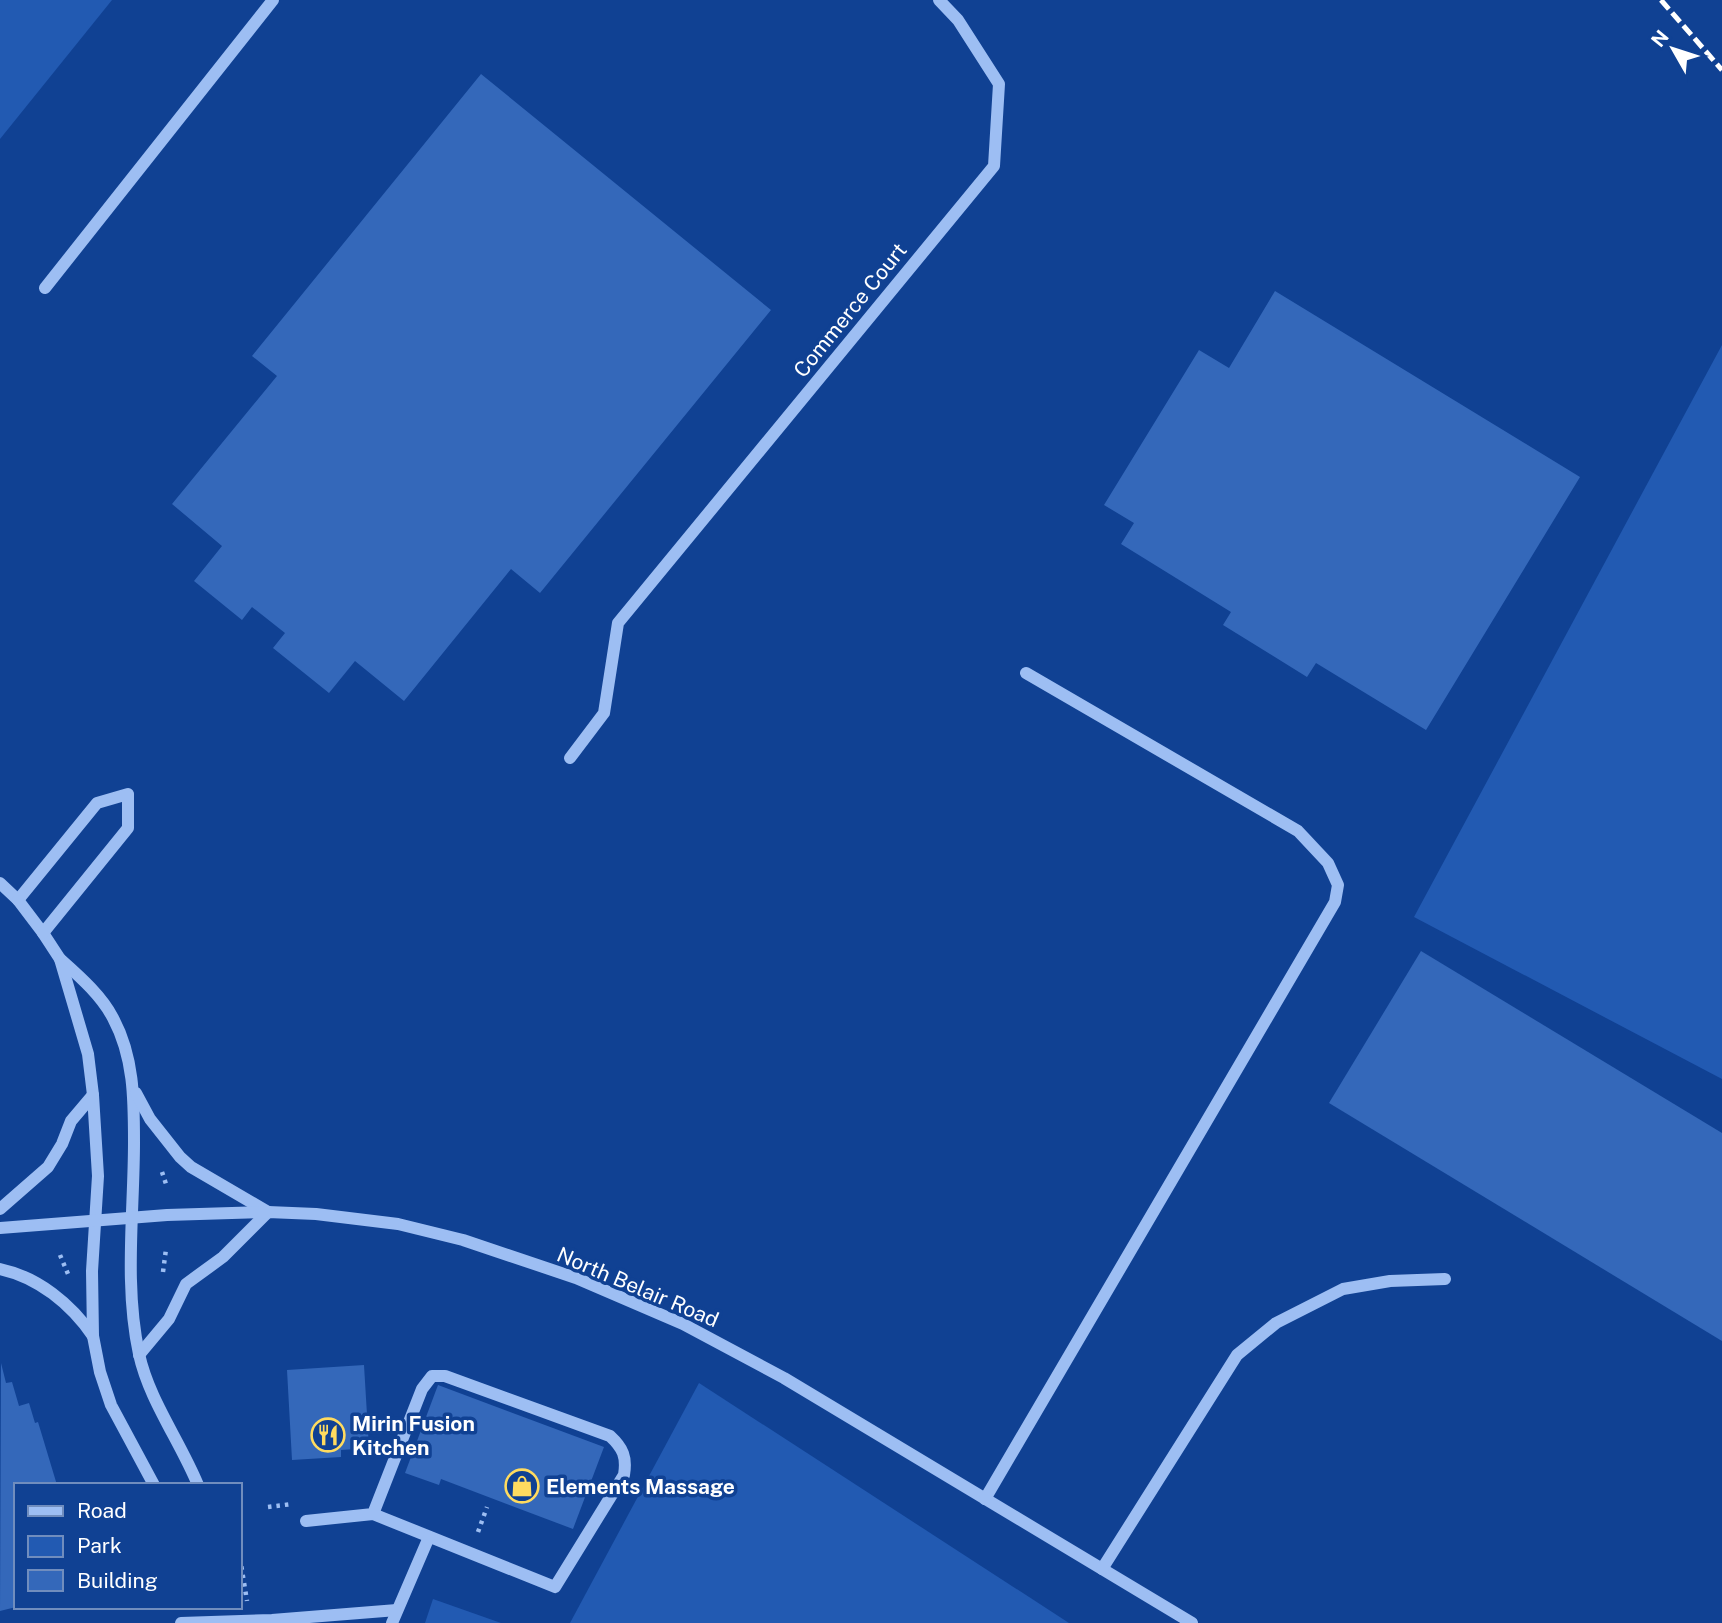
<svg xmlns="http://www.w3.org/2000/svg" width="1722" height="1623" font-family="'Public Sans',sans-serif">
<rect width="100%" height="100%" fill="#104193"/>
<!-- green -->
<g fill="#225ab2">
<path d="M0,0H112L0,139Z"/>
<path d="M1722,345V1079L1414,917Z"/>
<path d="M699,1383L1069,1623H570Z"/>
<path d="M433,1599L501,1623H425Z"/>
</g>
<!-- building -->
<g fill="#3468ba">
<path d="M481,74L771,310L540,593L511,569L404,701L355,661L329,693L273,648L285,633L252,607L242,620L194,581L222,546L172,504L277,376L252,356Z"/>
<path d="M1275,291L1580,477L1426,730L1316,663L1307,677L1223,625L1231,612L1121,544L1134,523L1104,505L1199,350L1229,368Z"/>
<path d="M1421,951L1722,1133V1341L1329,1103Z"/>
<path d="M1,1363L6,1383L12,1382L19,1406L29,1403L35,1423L38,1422L57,1485H16V1607L0,1611Z"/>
<path d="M364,1365L369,1448L341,1450V1457L292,1460L287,1370Z"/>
<path d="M438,1385L604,1447L573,1529L441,1479L439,1485L405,1473Z"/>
</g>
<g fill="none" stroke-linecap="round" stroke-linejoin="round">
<!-- path -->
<g stroke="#9dbef3" stroke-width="4.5" stroke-dasharray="3.5 5" stroke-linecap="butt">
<path d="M162,1172L167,1187"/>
<path d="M60,1255L68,1274"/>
<path d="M163,1272L166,1249"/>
<path d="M268,1507L292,1504"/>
<path d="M478,1532L487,1507"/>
<path d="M240,1558L247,1601"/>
</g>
<!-- minor -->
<g stroke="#9dbef3" stroke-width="12">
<path d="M45,288L273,0"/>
<path d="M570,758L604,713L618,623L994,166L999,84L958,20L939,0"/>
<path d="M0,883L18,900L43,933L60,959L88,1054L93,1095L98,1176L92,1271L93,1336L100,1372L111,1405L154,1485"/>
<path d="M18,900L97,803L128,794V828L43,933"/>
<path d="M60,959C79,976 101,995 113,1018C134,1057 134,1099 134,1142C134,1212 124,1285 139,1354C149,1400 180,1441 198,1485"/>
<path d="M136,1093L150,1119L180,1157L191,1167L268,1212L223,1257L186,1284L169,1319L139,1355"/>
<path d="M0,1209L48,1167L62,1144L71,1121L93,1095"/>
<path d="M0,1228L167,1215L268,1212L316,1214L398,1224L463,1240L576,1278L683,1324L784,1378L1192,1623"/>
<path d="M0,1269C38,1277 71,1304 93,1336"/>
<path d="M985,1499L1335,902L1338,885L1328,863L1298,831L1026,673"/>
<path d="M306,1521L373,1514L555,1587L624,1475C627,1457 623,1448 610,1436L445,1376H432L422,1389L373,1514"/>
<path d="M1102,1569L1237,1355L1276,1323L1343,1289L1390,1281L1445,1279"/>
<path d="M181,1623L272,1620L397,1610"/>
<path d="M392,1623L429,1537"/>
</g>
<!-- rail -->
<path stroke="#fff" stroke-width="5" stroke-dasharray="12 5" stroke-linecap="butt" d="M1661,0L1722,70"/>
</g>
<!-- icons -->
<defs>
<symbol id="restaurant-ring" viewBox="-11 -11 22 22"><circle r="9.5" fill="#104193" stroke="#ffdb5f" stroke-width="1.5"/><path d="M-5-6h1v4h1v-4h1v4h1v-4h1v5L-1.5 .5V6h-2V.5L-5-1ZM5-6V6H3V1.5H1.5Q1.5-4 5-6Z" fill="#ffdb5f"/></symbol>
<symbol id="shop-ring" viewBox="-11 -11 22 22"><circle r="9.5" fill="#104193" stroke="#ffdb5f" stroke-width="1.5"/><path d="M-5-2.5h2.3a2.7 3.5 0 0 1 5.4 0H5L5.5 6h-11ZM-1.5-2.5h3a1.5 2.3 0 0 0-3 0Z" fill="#ffdb5f"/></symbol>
</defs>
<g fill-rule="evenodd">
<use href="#restaurant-ring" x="309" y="1416" width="38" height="38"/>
<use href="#shop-ring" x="503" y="1467" width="38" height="38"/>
</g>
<g text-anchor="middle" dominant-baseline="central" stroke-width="7" stroke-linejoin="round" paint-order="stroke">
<!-- street labels -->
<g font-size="21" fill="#fff" stroke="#104193">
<text transform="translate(850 310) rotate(-51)">Commerce Court</text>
<text transform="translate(638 1287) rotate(23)">North Belair Road</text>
</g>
<!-- poi labels -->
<g font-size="21" font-weight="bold" fill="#fff" stroke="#104193" text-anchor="start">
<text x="352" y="1423">Mirin Fusion<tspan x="352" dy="24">Kitchen</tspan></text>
<text x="546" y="1486">Elements Massage</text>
</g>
</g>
<!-- legend -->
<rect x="14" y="1483" width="228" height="126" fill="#104193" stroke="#708dbe" stroke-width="2"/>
<rect x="28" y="1506" width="35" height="10" fill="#9dbef3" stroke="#708dbe" stroke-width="2"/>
<text x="77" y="1518" font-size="21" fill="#ffffff">Road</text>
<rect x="28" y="1536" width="35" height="21" fill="#225ab2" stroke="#708dbe" stroke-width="2"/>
<text x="77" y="1553" font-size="21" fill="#ffffff">Park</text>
<rect x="28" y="1570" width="35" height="21" fill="#3468ba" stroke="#708dbe" stroke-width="2"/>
<text x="77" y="1588" font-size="21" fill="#ffffff">Building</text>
<!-- north arrow -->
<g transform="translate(1673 49) rotate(309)" stroke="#104193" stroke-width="5" paint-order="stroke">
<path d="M0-5L12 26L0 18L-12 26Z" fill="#ffffff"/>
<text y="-10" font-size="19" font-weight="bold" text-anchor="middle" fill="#ffffff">N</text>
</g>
</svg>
